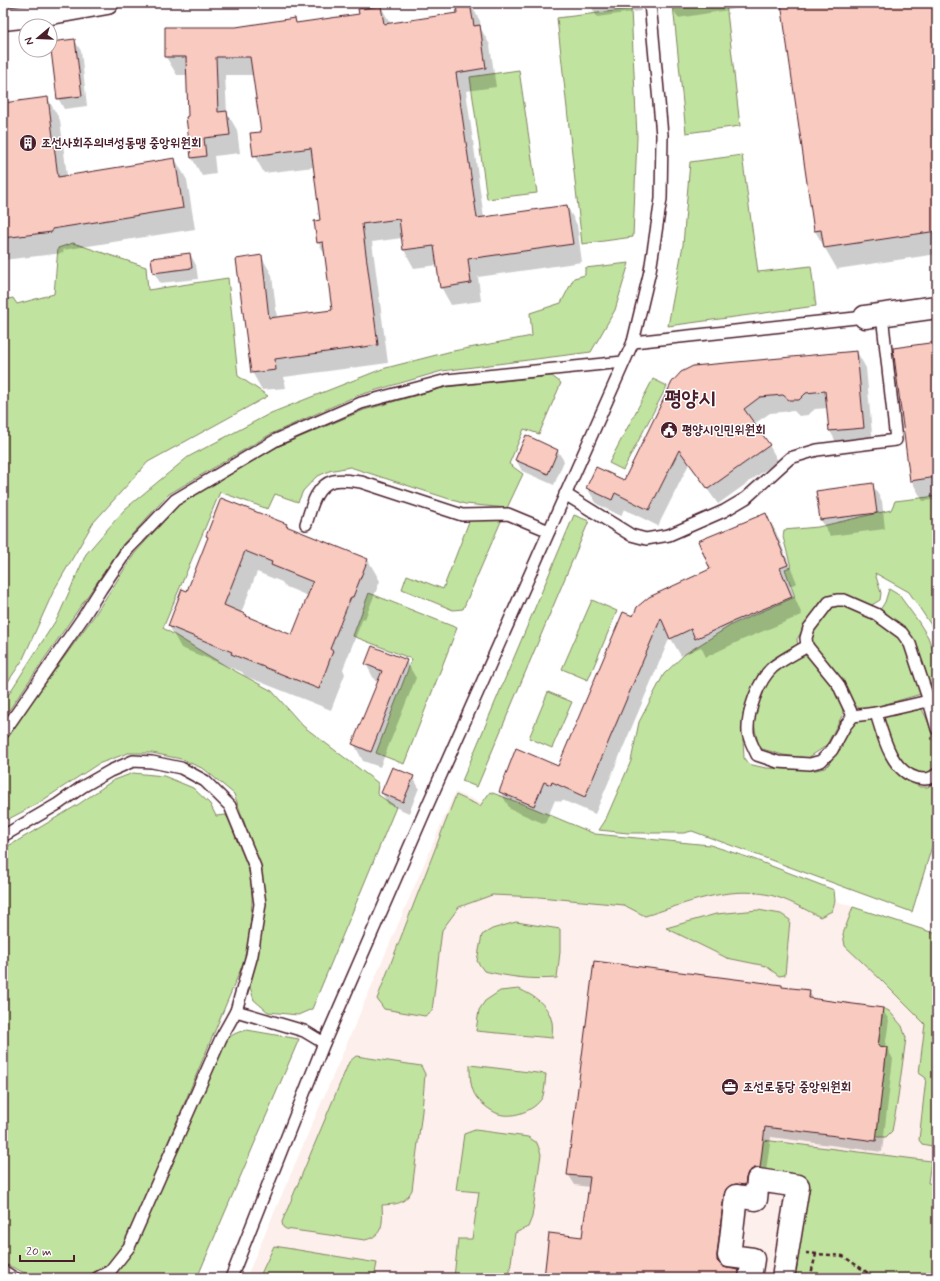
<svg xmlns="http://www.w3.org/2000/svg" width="940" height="1281" font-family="Mynerve,'Poor Story',sans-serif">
<rect width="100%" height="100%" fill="#fff"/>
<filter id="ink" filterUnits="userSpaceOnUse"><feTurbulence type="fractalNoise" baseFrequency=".025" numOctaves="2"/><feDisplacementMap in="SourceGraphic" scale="8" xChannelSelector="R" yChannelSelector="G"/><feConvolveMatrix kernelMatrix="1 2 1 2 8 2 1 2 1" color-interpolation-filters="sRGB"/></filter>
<g filter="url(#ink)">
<!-- built -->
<path fill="#fdefec" d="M455,792L561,834L774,881L937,934V1110L928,1183L937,1184V1235L933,1278H246Z"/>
<!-- green -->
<g fill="#c0e49f" stroke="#858265">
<path d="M694,3H726L740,126L686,133L673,5Z"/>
<path d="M631,9L637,137L633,237L582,244L557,18Z"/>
<path d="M519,70L537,193L487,199L470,77Z"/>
<path d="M742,155L758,272L811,266L816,306L668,326L683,245L690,162Z"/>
<path d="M73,243L146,267L148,290L228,278L238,376L268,396L148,462L93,523L54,590L22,661L3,689V300L13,298L17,304L54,294L58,248Z"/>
<path d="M629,263L615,310L591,352L442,371L356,396L271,434L169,494L124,543L3,719V703L58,617L86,554L125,509L188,457L271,413L382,369L448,352L532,336L530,313L561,303L574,278L585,275V268Z"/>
<path d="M552,376L561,383L539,434L524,429L509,464L523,474L507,508L465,504L350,467L329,471L316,477L303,491L298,502L275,494L268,509L220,492L163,628L224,665L272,691L303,726L378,783L377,794L396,807L312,1009L298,1015L268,1012L254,1000L250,987L264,905L263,879L260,866L234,794L204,769L181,759L152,753H128L98,764L37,804L3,822V742L94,616L135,553L182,501L279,446L364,410L446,387Z"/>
<path d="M653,379L667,386L623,470L609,463Z"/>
<path d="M937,496V639L933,628L909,592L875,573L881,593L880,600L872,605L865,607L839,594L831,596L821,601L797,639L798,647L750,695L742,721L744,758L748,764L766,768L816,770L825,768L829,764L834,755L842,748C843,740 848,725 856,721C860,719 868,720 872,720L898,770L911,782L920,787H928L937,781V830L912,912L692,831L684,833H628L599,830L605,821L631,761L639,722L664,674L685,654L733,624L795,597L785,569L791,567L783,537L784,530L818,527L891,510L895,501Z"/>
<path d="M574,515L589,521L477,787L462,781Z"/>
<path d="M470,519H502L463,609L453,610L402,589L407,575L443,589Z"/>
<path d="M889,589L899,595L918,621L928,637L937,662V694L931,695L913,643L880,610L885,602Z"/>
<path d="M369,593L457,628L404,764L376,753L412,659L353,636Z"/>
<path d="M592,600L617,611L588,680L562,669Z"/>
<path d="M840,603L872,617L901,639L908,647L921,694L869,709L859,708L848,699L837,673L823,658L813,644L811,631L832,604Z"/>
<path d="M800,655L808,656L829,678L842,703L843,714L826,746L808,758L783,755L759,748L754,724L759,696L774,670Z"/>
<path d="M548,692L572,702L552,748L529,738Z"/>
<path d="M922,709C932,728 937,746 937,768L926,774H912L901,766L880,717Z"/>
<path d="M133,773L164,776L193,788L210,804L216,816L226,815C241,841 253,871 252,902C251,919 249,935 248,952L126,1242L108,1265L98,1273L88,1278H36L3,1263V848L14,843L79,804L112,781Z"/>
<path d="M490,792L533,808L595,834L710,845L753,859L834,890L835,901L832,911L820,917C804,909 787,899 770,895C727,885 685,904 645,916L624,905L539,897L492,895L459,907L442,930L432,1011L425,1016L384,1009L377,999L456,795L480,806Z"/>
<path d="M853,907L937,934V1110L932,1146L922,1144L919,1140L926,1078L919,1073L925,1024L878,977L845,946L843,934Z"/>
<path d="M758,910L781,914L790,920L785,975L779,976L766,966L727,958L666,928L716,914Z"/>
<path d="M516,922L560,929V952L557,978C530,980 511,977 484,971L477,961L482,935L492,929Z"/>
<path d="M519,989C534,996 548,1004 552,1022C553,1027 552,1033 552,1038L476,1031L479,1010L485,1001L500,991Z"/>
<path d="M883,1008L889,1011L902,1026L906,1038L897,1104L892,1131L886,1137H876L887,1047L878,1046Z"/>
<path d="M247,1030L299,1039L197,1278H108L116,1272L130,1255L220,1048C227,1037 235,1032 247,1030Z"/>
<path d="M356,1056L421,1066L425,1074L422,1111L412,1190C404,1205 396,1204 382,1205C383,1221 384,1236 365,1240L286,1229L283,1227L282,1222L349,1062Z"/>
<path d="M470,1065L546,1074C545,1081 545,1089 543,1096C537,1109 517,1117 503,1115C494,1114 483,1105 477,1098C470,1089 470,1076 470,1065Z"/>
<path d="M475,1130L528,1137L537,1143L541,1154L532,1217L528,1227L515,1233L509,1278H454L458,1239H472L479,1192L456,1190L464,1134Z"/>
<path d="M763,1140L931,1161L928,1183L937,1184V1235L933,1278H783L798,1186L758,1180Z"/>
<path d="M274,1246L377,1263L374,1278H259Z"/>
</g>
<!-- shadow -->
<g fill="#0003" fill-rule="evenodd">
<path d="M468,3H470L480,21L481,29L490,45L496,87L466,91L484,218L567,206L577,225L582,262L478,277L481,301L451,305L441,287L438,265L414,268L404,250L402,238L372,242L388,363L284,377L286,388L262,390L252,372L261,256L272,275L277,318L334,311L326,257L318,242L321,221L314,167L264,173L254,155L262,133L253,75H225L227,113L237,130L240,153L214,156L216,174L202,176L192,158L187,75H177L166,57L236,28L294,19L297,24L360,15L381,7L391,24L459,14Z"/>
<path d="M591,3H640L641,11L597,17L591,6Z"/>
<path d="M670,3H740L741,8L678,18Z"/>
<path d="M782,3H937V254L837,269L815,231Z"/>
<path d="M75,41L81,51L87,106L64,109L58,98Z"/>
<path d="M48,99L60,120L67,176L175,159L187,180L195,229L63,250L64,253L3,260V104Z"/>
<path d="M190,254L196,265L198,279L160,283L154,272Z"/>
<path d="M937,343V504L934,500L923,501L911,480Z"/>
<path d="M857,352L866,368L873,444L839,447L830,431L828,408L815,409L808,415L799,416L794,411L770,413L754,424L769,445L778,461L718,504L689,464L658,526L624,509L621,516L597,504L587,488L624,481L672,383Z"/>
<path d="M557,450L564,461L554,485L522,471L516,460Z"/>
<path d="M872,484L882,501L885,529L830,536L821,520Z"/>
<path d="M766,514L776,532L797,583L790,586L802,615L742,640L706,657L701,647L681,656L670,637L595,814L562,800L561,802L555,800L545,824L510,809L500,791L559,767L633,618L711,570Z"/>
<path d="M286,525L287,528L368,560L380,581L365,619L363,618L343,669L345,674L331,710L245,676L242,672L181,648L169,626L187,592L209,538L207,536ZM257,572L282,582L284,586L308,596L293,636L247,618L246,615L241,613Z"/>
<path d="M406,661L416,678L380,767L363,761L354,744L378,682L375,681L366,664Z"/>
<path d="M413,777L419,788L409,813L388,804L382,793Z"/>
<path d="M782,986L783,988L809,991L814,1000L882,1009L889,1020L885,1048H887L893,1059L882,1152L771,1137L765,1178L729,1205L722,1268L738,1271L742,1278H545L583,1238L589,1187L575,1185L568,1174Z"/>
</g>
<!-- building -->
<g fill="#f9cabf" stroke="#4a1f2b" fill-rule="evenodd">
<path d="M456,3H470L474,26L480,25L486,68L456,73L477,218L567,205L573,244L468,259L471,283L440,288L434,246L403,250L399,219L362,224L378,345L275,359L276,370L251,373L236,259L262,255L269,318L332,310L323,242L317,243L314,221L320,220L311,148L253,156L250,133L261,132L250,57H216L218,112L227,111L230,135L204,138L206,156L191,158L186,117L188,116L186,57H165V27H236L295,18L296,23L359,14L358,9L381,6L384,24L457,13Z"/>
<path d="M781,3H937V231L824,248L821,230L814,231Z"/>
<path d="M75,39L82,96L57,99L50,42Z"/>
<path d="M48,97L58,177L175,158L183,208L52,229V232L3,238V103Z"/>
<path d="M190,253L192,268L153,273L151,258Z"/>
<path d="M937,342V477L910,481L893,348Z"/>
<path d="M857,351L864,428L829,431L825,391L806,393L799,400H789L783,395L760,397L744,409L770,445L708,489L679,450L649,510L615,493L612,500L586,488L596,467L624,480L672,382L681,372L693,366Z"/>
<path d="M526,435L558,450L548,474L515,460Z"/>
<path d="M873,483L877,513L820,520L816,491Z"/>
<path d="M221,498L287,524L286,526L368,559L353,597H351L330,649L333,651L319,689L231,654L232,652L168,626L182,589L187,591L208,537L206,536ZM245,551L272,562L271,565L313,582L292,635L246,616L247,615L224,605Z"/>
<path d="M766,513L788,565L780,568L792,597L732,622L695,639L691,629L670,639L661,618L585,797L552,782L551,785L544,782L534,806L499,792L516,748L558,766L623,612L633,616L637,607L649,597L710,569L698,541Z"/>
<path d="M372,646L407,660L371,752L352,744L382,671L365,664Z"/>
<path d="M392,767L414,776L403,802L381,793Z"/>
<path d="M594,961L782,985V987L810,990L809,998L883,1008L878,1046L887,1047L876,1141L765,1127L760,1168H754L748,1172L746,1178L745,1185L737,1184L731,1185L726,1189L724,1195L717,1255V1261L722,1266L727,1268L739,1270L738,1278H544L549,1233L582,1237L590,1177L567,1175Z"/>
</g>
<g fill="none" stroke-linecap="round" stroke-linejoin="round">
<defs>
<g id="lane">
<path d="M633,342L865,317"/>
<path d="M565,494L631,535L646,539L669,535L724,511L746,498L790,458L817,450L896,440L882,315"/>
<path d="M306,524C311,509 315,486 333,481C342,479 352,481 361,482L462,515L508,514L549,531"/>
<path d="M807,646C796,653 783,659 773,667C758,680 747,713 748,732C749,740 754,748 757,755L778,762L810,764L821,761L832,750L845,726L853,716L876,713L937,699"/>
<path d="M876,713C883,736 891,771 917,778C926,780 931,779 937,774"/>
<path d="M853,716L838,684L807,646L806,638L809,628L829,602L837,600H844L876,614L902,633L910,644L929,701L937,729"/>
<path d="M3,733L84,616L101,589L128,549L175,500L276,440L361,403L447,380L623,362"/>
<path d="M3,836L58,804L82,787L110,771L133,761L152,762L181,768L205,781L230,806L255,867L260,904L252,955L236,1011L221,1038L129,1247L110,1271L97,1278"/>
<path d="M236,1011L304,1031L324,1043"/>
<path d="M3,1271L14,1278"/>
<path d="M231,1278L324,1043L425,811L633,342L650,271L661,199L662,135L650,3"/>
</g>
<g id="street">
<path d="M3,19L40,15L107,3"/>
<path d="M865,317L937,307"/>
<path d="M750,1278L753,1259L729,1256L736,1196L756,1199L758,1180L798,1186L783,1278"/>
</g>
</defs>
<!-- lane casing -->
<use href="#lane" stroke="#4a1f2b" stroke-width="14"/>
<!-- street casing -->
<use href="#street" stroke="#4a1f2b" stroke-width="25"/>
<!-- path -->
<g stroke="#4a1f2b" stroke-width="2.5" stroke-dasharray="4 3" stroke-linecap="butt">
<path d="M806,1253L843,1256L871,1275L872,1278"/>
<path d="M810,1278L816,1254"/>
</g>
<!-- lane -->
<use href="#lane" stroke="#fff" stroke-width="11"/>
<!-- street -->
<use href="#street" stroke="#fff" stroke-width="22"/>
</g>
</g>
<!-- icons -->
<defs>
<symbol id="building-disc" viewBox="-11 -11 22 22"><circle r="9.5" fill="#4a1f2b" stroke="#fff"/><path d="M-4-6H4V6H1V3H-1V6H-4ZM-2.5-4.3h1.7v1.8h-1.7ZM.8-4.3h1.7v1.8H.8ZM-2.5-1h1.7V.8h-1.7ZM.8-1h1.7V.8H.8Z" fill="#fff"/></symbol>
<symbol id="civic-disc" viewBox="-11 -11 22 22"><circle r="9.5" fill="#4a1f2b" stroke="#fff"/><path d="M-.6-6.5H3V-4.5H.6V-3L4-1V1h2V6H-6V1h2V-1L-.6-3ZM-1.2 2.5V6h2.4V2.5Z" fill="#fff"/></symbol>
<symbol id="office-disc" viewBox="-11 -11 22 22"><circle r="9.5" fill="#4a1f2b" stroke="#fff"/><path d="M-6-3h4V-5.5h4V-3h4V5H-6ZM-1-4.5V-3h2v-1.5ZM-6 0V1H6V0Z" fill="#fff"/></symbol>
</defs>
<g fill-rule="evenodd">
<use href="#building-disc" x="18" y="133" width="20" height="20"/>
<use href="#civic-disc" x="659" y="420" width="20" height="20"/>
<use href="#office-disc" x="720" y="1077" width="20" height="20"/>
</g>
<g text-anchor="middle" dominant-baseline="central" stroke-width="3" stroke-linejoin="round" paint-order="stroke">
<!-- poi labels -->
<g font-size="13" font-weight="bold" fill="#4a1f2b" stroke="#fff" text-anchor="start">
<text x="41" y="143">조선사회주의녀성동맹 중앙위원회</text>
<text x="682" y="430">평양시인민위원회</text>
<text x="743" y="1087">조선로동당 중앙위원회</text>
</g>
<!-- town labels -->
<g font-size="21" font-weight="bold" fill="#4a1f2b" stroke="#fff">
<text x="690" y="399">평양시</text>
</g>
</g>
<!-- margin -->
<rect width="940" height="1281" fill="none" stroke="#fff" stroke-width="16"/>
<rect x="8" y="8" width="924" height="1265" fill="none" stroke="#4a1f2b" stroke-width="1.5" filter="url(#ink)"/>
<!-- north arrow -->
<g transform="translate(38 38) rotate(251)"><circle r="19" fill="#ffffff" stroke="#b7a5aa"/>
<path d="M0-3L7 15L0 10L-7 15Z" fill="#4a1f2b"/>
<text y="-6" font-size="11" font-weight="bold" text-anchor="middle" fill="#4a1f2b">N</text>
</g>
<!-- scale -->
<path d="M20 1255v6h54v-6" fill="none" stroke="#4a1f2b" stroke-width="2"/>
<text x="26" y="1255" font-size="12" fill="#4a1f2b" stroke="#ffffff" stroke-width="3" paint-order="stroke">20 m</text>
</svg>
